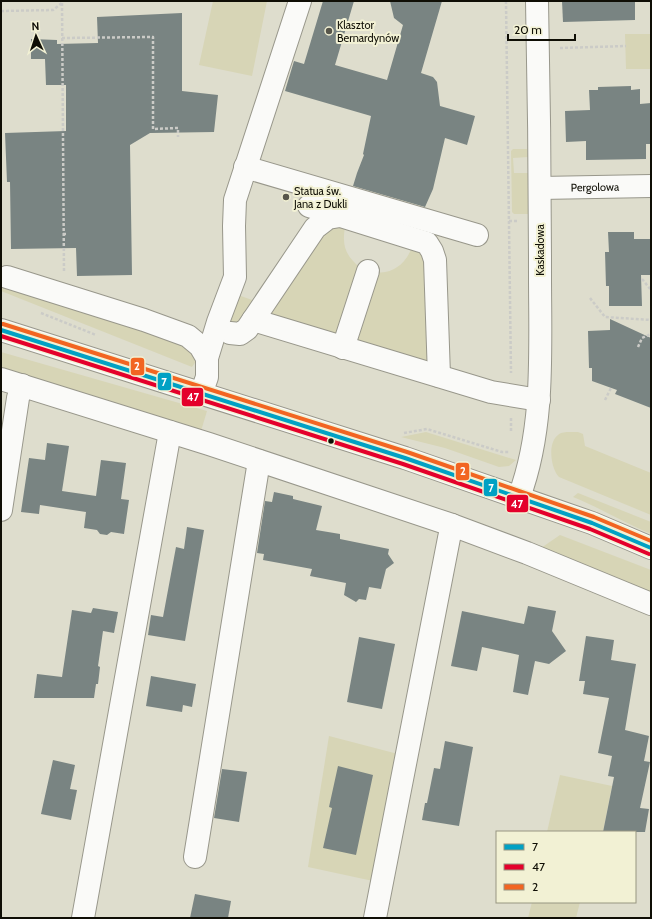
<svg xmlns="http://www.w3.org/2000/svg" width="652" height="919" font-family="Cabin,sans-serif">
<rect width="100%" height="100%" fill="#deddcd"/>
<!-- green -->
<g fill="#d7d5b6">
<path d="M213,1H267L252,76L199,65Z"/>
<path d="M625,34H651V69H626Z"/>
<path d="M513,149H527L528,157L513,158L514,173H528V214H514L512,212L511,151Z"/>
<path d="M345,227C342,246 345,254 359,267L338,339L277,320L270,313L325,228Z"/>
<path d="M412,247L424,253L429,358L425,362L354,343L376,272C393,275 407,262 412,247Z"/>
<path d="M1,283L169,336L199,357L192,367L1,291Z"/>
<path d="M238,295L255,301L238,324L229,323Z"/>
<path d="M1,352L207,411L201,431L1,368Z"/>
<path d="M426,432L516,460L509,466L499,467L445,448L401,437Z"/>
<path d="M570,432H578L583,434L585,446L651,473V515L559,477C551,469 547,443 558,435C561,432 566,432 570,432Z"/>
<path d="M578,493L651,522V534C625,523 600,508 573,497Z"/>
<path d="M560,535L651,570V595L541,548Z"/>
<path d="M329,736L398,754L373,881L308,867Z"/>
<path d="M560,775L612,786L603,832H547Z"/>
<path d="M532,902H580L576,918H528Z"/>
</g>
<!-- building -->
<g fill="#798482">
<path d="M323,1H354L335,65L387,80L403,25L394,18L390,1H442L421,73L433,77L437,82L440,106L475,116L467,145L445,138L433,189L425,207L353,186L357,173L364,155L363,154L371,116L285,91L294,61L304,64Z"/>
<path d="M562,1H635V20L563,22Z"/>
<path d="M182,13V91L218,95L214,132L150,133L130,145L132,275L77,276L76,248L11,249L10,182H7L5,133L66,131V85H46L45,59H31V39L57,40V44L98,43L97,17Z"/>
<path d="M631,86V90L640,89V104L651,103V144H646V159L586,160V141L566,142L565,111L590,110L589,90H598V87Z"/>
<path d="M608,232H634V239H651V275H641L642,306H609V286H606L605,252H609Z"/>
<path d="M610,319L651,338V408L615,394L617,390L592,381V368H589L588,331L610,330Z"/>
<path d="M47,443L69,446L62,491L96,496L101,460L126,463L121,499L129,500L124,534L111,532L107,535L100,534L97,530L84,528L86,512L40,505L39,514L21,512L29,458L45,460Z"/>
<path d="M274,492L293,496V499L322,506L316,530L340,534V539L389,549L388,554L394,563L386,569L381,589L369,587L366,600L359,599L356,602L344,595L346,583L310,576L312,569L263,560L264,554L257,553L265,501L272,502Z"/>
<path d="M187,527L204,530L185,641L148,635L151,615L163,617L176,547L184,549Z"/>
<path d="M528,606L556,611L552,631L566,651L549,664L535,661L528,695L513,692L519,655L482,647L477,671L451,666L462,611L524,624Z"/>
<path d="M93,608L118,612L114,633L103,631L98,666L100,667L98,684H96L94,698H34L37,674L62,677L72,610L91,613Z"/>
<path d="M586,636L614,640L611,660L636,664L625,730L649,736L644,761L650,762L640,808L649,809L645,832H603L614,777L608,776L612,756L598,753L609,698L583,694L585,681H579Z"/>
<path d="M359,637L395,644L382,709L347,702Z"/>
<path d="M151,676L196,684L192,707L183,705L182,712L146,706Z"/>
<path d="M445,741L473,747L459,826L422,820L425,803H427L434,768L440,769Z"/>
<path d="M53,760L75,765L70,789L77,790L71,820L41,814Z"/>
<path d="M338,766L373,775L356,855L323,848L332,808L329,807Z"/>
<path d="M222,769L247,772L239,822L214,818Z"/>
<path d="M195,894L231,901L228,918H190Z"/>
</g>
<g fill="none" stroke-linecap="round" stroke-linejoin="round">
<defs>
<g id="minor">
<path d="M245,167L477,235"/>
<path id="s1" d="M540,188L651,186"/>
<path d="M309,206L427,243L432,251L435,260L439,376"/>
<path d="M7,277L144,320L188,336L200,346L207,358V377L201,394"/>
<path d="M253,320L491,392L539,400"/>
<path d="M1,330L405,458L592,523L651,548"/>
<path d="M230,333L240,334L247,329L315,228L328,218L340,216"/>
<path d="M343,348L368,271"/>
<path d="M207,358L218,322L235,277L234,226L235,200L300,1"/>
<path d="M1,379L209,444L452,525L527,553L651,604"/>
<path d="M519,497C545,427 540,350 540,276C540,184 539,93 537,1"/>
<path d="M1,510L18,398L22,385"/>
<path d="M195,857L259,461"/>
<path d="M83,918L170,432"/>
<path d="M375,918L449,538L452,525"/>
</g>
</defs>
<!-- minor casing -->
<use href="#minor" stroke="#98978b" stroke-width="24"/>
<!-- path -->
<g stroke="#cbcbc7" stroke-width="2.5" stroke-dasharray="3 2" stroke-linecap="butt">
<path d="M506,1L511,373"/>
<path d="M62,3L64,272"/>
<path d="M1,11L53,10L62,3"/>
<path d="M62,38L153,37V129L178,128V137"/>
<path d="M560,48L626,46"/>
<path d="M509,221H518"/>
<path d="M63,234H68"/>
<path d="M642,279L651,290"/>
<path d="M590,298L605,317L651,320"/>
<path d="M41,313L96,335"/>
<path d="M638,347L642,338L651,334"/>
<path d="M605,400L611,388"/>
<path d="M511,431V418"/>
<path d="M404,433L427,429L502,452H510"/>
</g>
<!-- minor -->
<use href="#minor" stroke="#fafaf8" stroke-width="22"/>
<defs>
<path id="bus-1" d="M1,330L405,458L592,523L651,548"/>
<path id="bus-2" d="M1,336L403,464L590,529L649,554"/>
<path id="bus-3" d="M3,324L407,452L594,517L651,541"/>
</defs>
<!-- bus-1 casing -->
<use href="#bus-1" stroke="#f2f1d4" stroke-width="7"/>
<!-- bus-2 casing -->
<use href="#bus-2" stroke="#f2f1d4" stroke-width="7"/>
<!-- bus-3 casing -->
<use href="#bus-3" stroke="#f2f1d4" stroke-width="7"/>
<!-- bus-1 -->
<use href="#bus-1" stroke="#01a1c4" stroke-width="4"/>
<!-- bus-2 -->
<use href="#bus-2" stroke="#e4002b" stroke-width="4"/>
<!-- bus-3 -->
<use href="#bus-3" stroke="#f26522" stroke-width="4"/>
</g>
<!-- markers -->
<g fill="#57564b" stroke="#f2f1d4" stroke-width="1.5">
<circle cx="329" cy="31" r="4"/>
<circle cx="286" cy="197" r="4"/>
</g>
<circle fill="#0f0e05" stroke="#f2f1d4" stroke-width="1.5" cx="331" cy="441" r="3.5"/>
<g text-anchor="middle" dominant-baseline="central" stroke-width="4" stroke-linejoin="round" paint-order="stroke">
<!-- poi labels -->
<g font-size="11" fill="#0f0e05" stroke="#f2f1d4" text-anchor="start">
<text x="337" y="25">Klasztor<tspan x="337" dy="13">Bernardynów</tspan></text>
<text x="294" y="191">Statua św.<tspan x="294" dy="13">Jana z Dukli</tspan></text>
</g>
<!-- street labels -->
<g font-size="11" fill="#0f0e05" stroke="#f2f1d4">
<text stroke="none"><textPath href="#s1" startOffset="55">Pergolowa</textPath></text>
<text transform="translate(540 250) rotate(-90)">Kaskadowa</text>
</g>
</g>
<g stroke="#f2f1d4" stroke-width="1.5">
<rect x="130" y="357" width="15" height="19" rx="4" fill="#f26522"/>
<rect x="157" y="372" width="15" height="19" rx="4" fill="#01a1c4"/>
<rect x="181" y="387" width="23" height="20" rx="4" fill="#e4002b"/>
<rect x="455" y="462" width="15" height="19" rx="4" fill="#f26522"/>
<rect x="483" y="478" width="15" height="19" rx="4" fill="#01a1c4"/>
<rect x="506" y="494" width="23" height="19" rx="4" fill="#e4002b"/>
</g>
<g font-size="11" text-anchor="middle" font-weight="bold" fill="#fff">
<text x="137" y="370">2</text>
<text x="164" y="386">7</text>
<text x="193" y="401">47</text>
<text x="463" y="475">2</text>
<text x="491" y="492">7</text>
<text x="517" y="508">47</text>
</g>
<!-- border -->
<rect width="652" height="919" fill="none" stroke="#0f0e05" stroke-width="4"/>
<!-- legend -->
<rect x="496" y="831" width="140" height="72" fill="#f2f1d4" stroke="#979681"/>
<rect x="504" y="844" width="20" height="6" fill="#01a1c4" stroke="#979681"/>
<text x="532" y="851" font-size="12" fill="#0f0e05">7</text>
<rect x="504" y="864" width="20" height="6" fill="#e4002b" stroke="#979681"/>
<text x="532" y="871" font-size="12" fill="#0f0e05">47</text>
<rect x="504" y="884" width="20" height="6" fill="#f26522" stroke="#979681"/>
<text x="532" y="891" font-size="12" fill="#0f0e05">2</text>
<!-- north arrow -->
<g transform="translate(36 36) rotate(357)" stroke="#f2f1d4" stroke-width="3" paint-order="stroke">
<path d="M0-3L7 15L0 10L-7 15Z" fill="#0f0e05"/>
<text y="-6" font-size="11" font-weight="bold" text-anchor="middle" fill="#0f0e05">N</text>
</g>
<!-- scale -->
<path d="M508 34v6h67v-6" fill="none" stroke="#0f0e05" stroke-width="2"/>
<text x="514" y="34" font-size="12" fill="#0f0e05" stroke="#f2f1d4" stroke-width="3" paint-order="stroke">20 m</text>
</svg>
